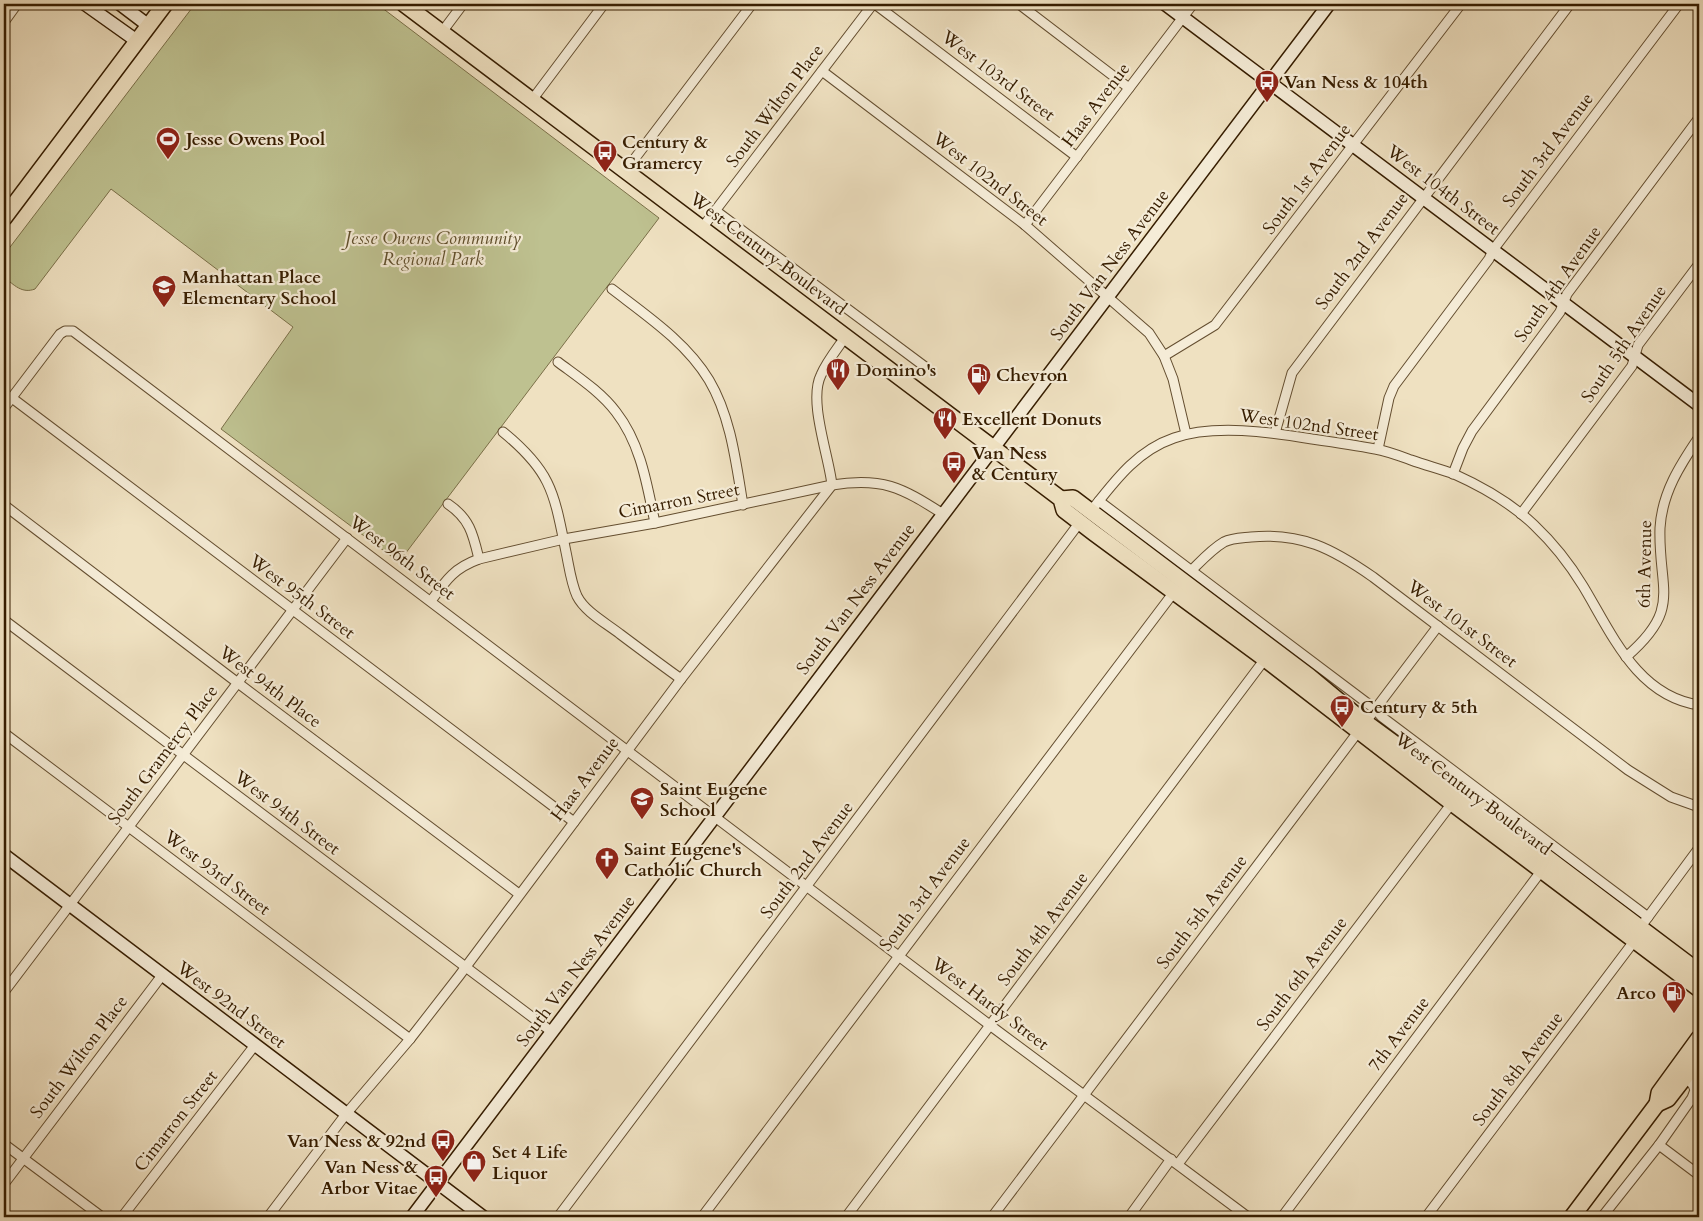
<svg xmlns="http://www.w3.org/2000/svg" width="1703" height="1221" font-family="Cardo,serif">
<rect width="100%" height="100%" fill="#efe1c1"/>
<filter id="stains"><feTurbulence type="fractalNoise" baseFrequency=".004" numOctaves="4"/><feColorMatrix values="0 0 0 0 .2 0 0 0 0 .09 0 0 0 0 .02 0 0 0 .5 -.17"/></filter>
<radialGradient id="worn" r=".72"><stop offset=".6" stop-color="#630" stop-opacity="0"/><stop offset="1" stop-color="#630" stop-opacity=".3"/></radialGradient>
<!-- green -->
<path fill="#bec190" stroke="#7a6f48" d="M195,4H377L659,218L399,562L221,429L293,327L111,189L35,289C22,294 14,285 4,277V255Z"/>
<g fill="none" stroke-linecap="round" stroke-linejoin="round">
<defs>
<g id="street">
<path d="M875,4L1077,157"/>
<path d="M1019,4L1129,88"/>
<path d="M4,22L17,4"/>
<path d="M442,32L463,4"/>
<path d="M822,71L1025,225L1149,333L1164,356L1173,379L1186,434"/>
<path d="M532,100L604,4"/>
<path d="M626,170L752,4"/>
<path d="M716,211L924,366"/>
<path d="M1025,225L1193,4"/>
<path d="M702,228L873,4"/>
<path d="M612,289C647,316 686,342 709,380C731,417 736,463 743,505"/>
<path d="M1164,356L1215,325L1461,4"/>
<path d="M558,362C578,377 601,392 616,412C641,444 647,485 655,523"/>
<path d="M12,398L574,822"/>
<path d="M4,408L60,334L65,331H73L991,1026L1248,1217"/>
<path d="M503,432C552,472 554,493 566,552C569,566 571,583 577,596C585,612 606,623 620,634C640,649 660,664 681,679"/>
<path d="M1275,433L1292,373L1570,4"/>
<path d="M1378,449L1389,398L1394,386L1489,259L1493,250L1679,4"/>
<path d="M1453,474L1463,448L1472,431L1560,312L1567,294L1699,118"/>
<path d="M1099,501L1375,709L1382,717L1648,917"/>
<path d="M448,504C470,519 473,534 479,559"/>
<path d="M4,505L230,677L519,894"/>
<path d="M1091,511C1114,482 1136,451 1174,438C1213,424 1271,432 1312,439C1333,442 1354,445 1375,449C1387,451 1400,456 1411,460C1425,465 1440,469 1454,474C1483,487 1511,503 1534,525C1553,543 1569,563 1583,586C1612,634 1637,696 1699,705"/>
<path d="M1521,514L1632,366L1638,345L1699,264"/>
<path d="M1192,570C1202,560 1212,549 1224,542C1232,538 1242,538 1251,537C1301,532 1333,549 1373,577L1628,770L1671,797L1699,807"/>
<path d="M431,601C446,580 454,568 479,559L564,539L655,523L832,485C882,477 901,487 943,514"/>
<path d="M4,620L552,1032"/>
<path d="M1626,657C1683,608 1658,590 1660,528C1662,493 1680,465 1699,437"/>
<path d="M4,733L410,1039"/>
<path d="M1645,921L1699,848"/>
<path d="M4,992L347,538"/>
<path d="M4,1144L102,1217"/>
<path d="M1659,1145L1699,1175"/>
<path d="M1178,1164L1452,803"/>
<path d="M4,1184L163,974"/>
<path d="M122,1217L255,1045"/>
<path d="M268,1217L346,1114L410,1039L459,976L681,679L832,485C829,456 808,401 821,375C827,361 837,349 846,336"/>
<path d="M558,1217L1080,522"/>
<path d="M702,1217L1174,592"/>
<path d="M846,1217L1265,659"/>
<path d="M992,1217L1438,626"/>
<path d="M1129,1217L1171,1159"/>
<path d="M1282,1217L1542,870"/>
<path d="M1426,1217L1635,940"/>
<path d="M1602,1217L1659,1145L1692,1098L1695,1090L1693,1085L1686,1077"/>
</g>
<g id="secondary">
<path d="M85,4L137,41"/>
<path d="M120,4L149,26"/>
<path d="M1165,4L1699,405"/>
<path d="M4,855L483,1217"/>
<path d="M412,1217L1329,4"/>
</g>
<g id="primary">
<path d="M404,4L1061,499L1064,510L1094,533L1265,659L1452,803L1699,989"/>
<path d="M4,218L165,4"/>
<path d="M1061,499L1073,498L1309,676L1357,716L1451,785L1699,972"/>
<path d="M1657,1104L1668,1099L1699,1059"/>
<path d="M1572,1217L1657,1104L1659,1093L1699,1038"/>
</g>
</defs>
<!-- street casing -->
<use href="#street" stroke="#644e30" stroke-width="11"/>
<!-- secondary casing -->
<use href="#secondary" stroke="#361d00" stroke-width="15"/>
<!-- primary casing -->
<use href="#primary" stroke="#361d00" stroke-width="18"/>
<!-- street -->
<use href="#street" stroke="#f5ecd7" stroke-width="9"/>
<!-- secondary -->
<use href="#secondary" stroke="#f5ecd7" stroke-width="12"/>
<!-- primary -->
<use href="#primary" stroke="#efe1c1" stroke-width="15"/>
</g>
<!-- icons -->
<defs>
<symbol id="bus-pin" viewBox="-11 -11 22 30"><path d="M0 17L-7.5 6A9.5 9.5 0 1 1 7.5 6Z" fill="#8f2418" stroke="#f5ecd7"/><path d="M-5-6H5V4H4V6H2V4H-2V6H-4V4H-5ZM-3.5-4V0h7V-4ZM-3.5 1.2v1.5H-2V1.2ZM2 1.2v1.5H3.5V1.2Z" fill="#fff"/></symbol>
<symbol id="stadium-pin" viewBox="-11 -11 22 30"><path d="M0 17L-7.5 6A9.5 9.5 0 1 1 7.5 6Z" fill="#8f2418" stroke="#f5ecd7"/><path d="M0-5a6.5 5 0 1 0 0 10a6.5 5 0 1 0 0-10ZM-3.5-1.8h7v3.6h-7Z" fill="#fff"/></symbol>
<symbol id="school-pin" viewBox="-11 -11 22 30"><path d="M0 17L-7.5 6A9.5 9.5 0 1 1 7.5 6Z" fill="#8f2418" stroke="#f5ecd7"/><path d="M0-5L7-2L0 1L-7-2ZM-4 1L0 2.5L4 1V4Q0 6-4 4Z" fill="#fff"/></symbol>
<symbol id="restaurant-pin" viewBox="-11 -11 22 30"><path d="M0 17L-7.5 6A9.5 9.5 0 1 1 7.5 6Z" fill="#8f2418" stroke="#f5ecd7"/><path d="M-5-6h1v4h1v-4h1v4h1v-4h1v5L-1.5 .5V6h-2V.5L-5-1ZM5-6V6H3V1.5H1.5Q1.5-4 5-6Z" fill="#fff"/></symbol>
<symbol id="fuel-pin" viewBox="-11 -11 22 30"><path d="M0 17L-7.5 6A9.5 9.5 0 1 1 7.5 6Z" fill="#8f2418" stroke="#f5ecd7"/><path d="M-5.5-6h7V0h2V4h1.3V-2.5L3-4.5l.8-.8L6-3V5H2.5V1h-1V6h-7ZM-4.2-4.7v3.2H.2V-4.7Z" fill="#fff"/></symbol>
<symbol id="church-pin" viewBox="-11 -11 22 30"><path d="M0 17L-7.5 6A9.5 9.5 0 1 1 7.5 6Z" fill="#8f2418" stroke="#f5ecd7"/><path d="M-1.2-6h2.4v3.5h3.3v2.4h-3.3V6h-2.4V-.1h-3.3v-2.4h3.3Z" fill="#fff"/></symbol>
<symbol id="shop-pin" viewBox="-11 -11 22 30"><path d="M0 17L-7.5 6A9.5 9.5 0 1 1 7.5 6Z" fill="#8f2418" stroke="#f5ecd7"/><path d="M-5-2.5h2.3a2.7 3.5 0 0 1 5.4 0H5L5.5 6h-11ZM-1.5-2.5h3a1.5 2.3 0 0 0-3 0Z" fill="#fff"/></symbol>
</defs>
<g fill-rule="evenodd">
<use href="#bus-pin" x="1253" y="68" width="28" height="38"/>
<use href="#stadium-pin" x="154" y="125" width="28" height="38"/>
<use href="#bus-pin" x="591" y="138" width="28" height="38"/>
<use href="#school-pin" x="150" y="273" width="28" height="38"/>
<use href="#restaurant-pin" x="824" y="356" width="28" height="38"/>
<use href="#fuel-pin" x="965" y="361" width="28" height="38"/>
<use href="#restaurant-pin" x="931" y="405" width="28" height="38"/>
<use href="#bus-pin" x="940" y="449" width="28" height="38"/>
<use href="#bus-pin" x="1328" y="693" width="28" height="38"/>
<use href="#school-pin" x="628" y="785" width="28" height="38"/>
<use href="#church-pin" x="593" y="845" width="28" height="38"/>
<use href="#fuel-pin" x="1660" y="979" width="28" height="38"/>
<use href="#bus-pin" x="429" y="1127" width="28" height="38"/>
<use href="#shop-pin" x="460" y="1148" width="28" height="38"/>
<use href="#bus-pin" x="422" y="1163" width="28" height="38"/>
</g>
<g text-anchor="middle" dominant-baseline="central" stroke-width="4.5" stroke-linejoin="round" paint-order="stroke">
<!-- street labels -->
<g font-size="18" fill="#361d00" stroke="#f5ecd7">
<text transform="translate(998 76) rotate(37)">West 103rd Street</text>
<text transform="translate(1096 105) rotate(-53)">Haas Avenue</text>
<text transform="translate(775 106) rotate(-53)">South Wilton Place</text>
<text transform="translate(1548 150) rotate(-53)">South 3rd Avenue</text>
<text transform="translate(990 179) rotate(38)">West 102nd Street</text>
<text transform="translate(1307 179) rotate(-53)">South 1st Avenue</text>
<text transform="translate(1443 190) rotate(37)">West 104th Street</text>
<text transform="translate(1362 251) rotate(-53)">South 2nd Avenue</text>
<text transform="translate(768 254) rotate(37)">West Century Boulevard</text>
<text transform="translate(1110 265) rotate(-53)">South Van Ness Avenue</text>
<text transform="translate(1558 284) rotate(-55)">South 4th Avenue</text>
<text transform="translate(1624 344) rotate(-56)">South 5th Avenue</text>
<text transform="translate(1309 425) rotate(8)">West 102nd Street</text>
<text transform="translate(679 501) rotate(-11)">Cimarron Street</text>
<text transform="translate(402 558) rotate(37)">West 96th Street</text>
<text transform="translate(1645 564) rotate(-89)">6th Avenue</text>
<text transform="translate(302 597) rotate(37)">West 95th Street</text>
<text transform="translate(856 599) rotate(-53)">South Van Ness Avenue</text>
<text transform="translate(1462 624) rotate(37)">West 101st Street</text>
<text transform="translate(270 687) rotate(37)">West 94th Place</text>
<text transform="translate(163 755) rotate(-53)">South Gramercy Place</text>
<text transform="translate(585 779) rotate(-53)">Haas Avenue</text>
<text transform="translate(1473 794) rotate(37)">West Century Boulevard</text>
<text transform="translate(287 813) rotate(37)">West 94th Street</text>
<text transform="translate(807 860) rotate(-53)">South 2nd Avenue</text>
<text transform="translate(217 873) rotate(37)">West 93rd Street</text>
<text transform="translate(925 894) rotate(-53)">South 3rd Avenue</text>
<text transform="translate(1202 912) rotate(-53)">South 5th Avenue</text>
<text transform="translate(1043 929) rotate(-53)">South 4th Avenue</text>
<text transform="translate(576 971) rotate(-53)">South Van Ness Avenue</text>
<text transform="translate(1302 974) rotate(-53)">South 6th Avenue</text>
<text transform="translate(990 1004) rotate(37)">West Hardy Street</text>
<text transform="translate(231 1005) rotate(37)">West 92nd Street</text>
<text transform="translate(1399 1034) rotate(-53)">7th Avenue</text>
<text transform="translate(79 1057) rotate(-53)">South Wilton Place</text>
<text transform="translate(1518 1069) rotate(-53)">South 8th Avenue</text>
<text transform="translate(176 1121) rotate(-52)">Cimarron Street</text>
</g>
<!-- poi labels -->
<g font-size="18" font-weight="bold" fill="#361d00" stroke="#f5ecd7" text-anchor="start">
<text x="1284" y="82">Van Ness &amp; 104th</text>
<text x="186" y="139">Jesse Owens Pool</text>
<text x="622" y="142">Century &amp;<tspan x="622" dy="21">Gramercy</tspan></text>
<text x="182" y="277">Manhattan Place<tspan x="182" dy="21">Elementary School</tspan></text>
<text x="856" y="370">Domino's</text>
<text x="996" y="375">Chevron</text>
<text x="962" y="419">Excellent Donuts</text>
<text x="972" y="453">Van Ness<tspan x="972" dy="21">&amp; Century</tspan></text>
<text x="1360" y="707">Century &amp; 5th</text>
<text x="660" y="789">Saint Eugene<tspan x="660" dy="21">School</tspan></text>
<text x="624" y="849">Saint Eugene's<tspan x="624" dy="21">Catholic Church</tspan></text>
<text x="1656" y="993" text-anchor="end">Arco</text>
<text x="426" y="1141" text-anchor="end">Van Ness &amp; 92nd</text>
<text x="492" y="1152">Set 4 Life<tspan x="492" dy="21">Liquor</tspan></text>
<text x="418" y="1167" text-anchor="end">Van Ness &amp;<tspan x="418" dy="21">Arbor Vitae</tspan></text>
</g>
<!-- park labels -->
<g font-size="18" font-style="italic" fill="#5f4e2b" stroke="#f5ecd7">
<text x="433" y="238">Jesse Owens Community<tspan x="433" dy="21">Regional Park</tspan></text>
</g>
</g>
<!-- margin -->
<rect width="1703" height="1221" fill="none" stroke="#efe1c1" stroke-width="20"/>
<rect x="5" y="5" width="1693" height="1211" fill="none" stroke="#361d00" stroke-width="2.5"/>
<rect x="10" y="10" width="1683" height="1201" fill="none" stroke="#361d00"/>
<rect width="100%" height="100%" filter="url(#stains)"/>
<rect width="100%" height="100%" fill="url(#worn)"/>
</svg>
